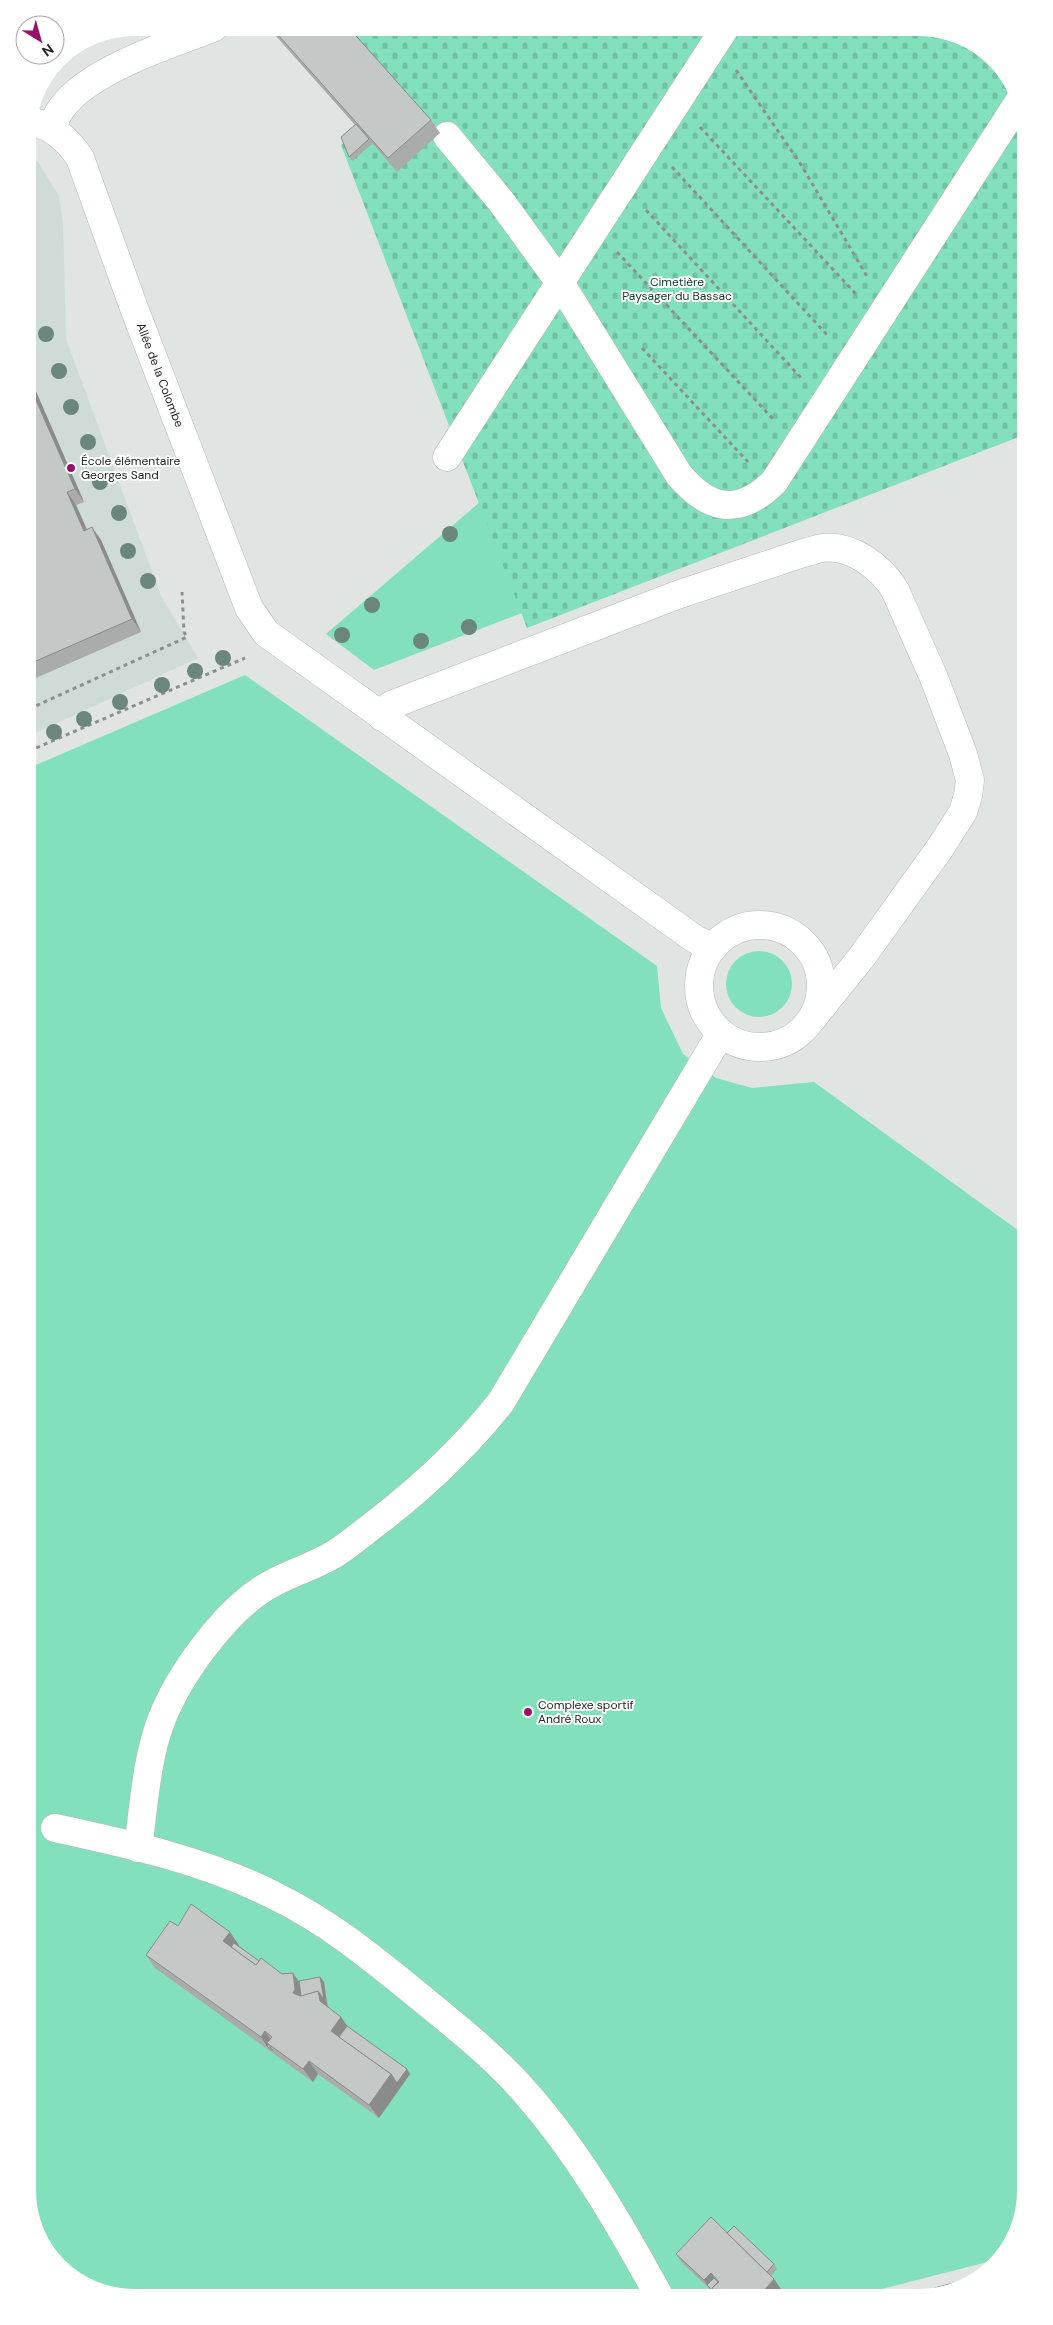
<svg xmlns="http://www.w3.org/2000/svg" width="1053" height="2325" font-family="'DM Sans',sans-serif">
<defs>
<pattern id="cemetery-stones" width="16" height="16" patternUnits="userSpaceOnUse" patternTransform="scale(1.25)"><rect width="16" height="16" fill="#82e0bc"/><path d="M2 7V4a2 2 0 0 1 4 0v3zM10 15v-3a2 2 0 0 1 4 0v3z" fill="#70c0a1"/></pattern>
</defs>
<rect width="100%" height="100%" fill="#e0e4e2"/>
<!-- built -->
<path fill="#cfdbd6" d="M28,159L38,162L59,196L63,223L66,339L161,596L198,658L29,736Z"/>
<!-- green -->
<g fill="#82e0bc">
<path d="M480,502L522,613L374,670L326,634Z"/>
<path d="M245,675L657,966L661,1008L683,1054L716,1078L752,1088L814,1082L1023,1234L1025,2191L1004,2255L999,2259L870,2292L127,2297L69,2275L33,2225L29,768Z"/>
<circle cx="759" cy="984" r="33"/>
</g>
<!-- cemetery -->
<path fill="url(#cemetery-stones)" d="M269,28H926L983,49L1020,100L1021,436L527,628L341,145L359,129Z"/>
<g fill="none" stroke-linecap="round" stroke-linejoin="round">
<defs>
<g id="minor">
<path d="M30,121C51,125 68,140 80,158L134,308L249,608L266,633L695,939L713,948"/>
<path d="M50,128C55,121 58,112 64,105C93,69 170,44 213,28"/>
<path d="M447,136L500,200L561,284L679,475C709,510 738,517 774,482L1020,100"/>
<path d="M447,457L725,28"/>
<path d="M382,717L391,705L677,595L803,553C809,552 816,549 822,548C851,544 881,567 895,590L934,678L963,754L970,780L968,796L963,812L940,848L861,958L811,1020"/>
<circle cx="760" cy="986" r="61"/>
<path d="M55,1828C129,1844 207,1861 275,1896C325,1920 367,1954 409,1988C449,2021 491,2053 525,2092C578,2152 619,2223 658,2294"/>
<path d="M138,1848C144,1806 146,1761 161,1721C179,1674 227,1608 271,1584C292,1572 316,1566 336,1553C350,1544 363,1533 376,1523C423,1487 464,1449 501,1402L721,1033"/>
</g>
</defs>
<!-- minor casing -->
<use href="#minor" stroke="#b5b9b7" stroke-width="29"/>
<!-- path -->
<g stroke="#8d908e" stroke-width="3" stroke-dasharray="4 4" stroke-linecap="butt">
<path d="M736,70L800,163L868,278"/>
<path d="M700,127L856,294"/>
<path d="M672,167L829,337"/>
<path d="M646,210L803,380"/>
<path d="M617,252L775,421"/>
<path d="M642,348L748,462"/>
<path d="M29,709L187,637L184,632L182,592"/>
<path d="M29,751L245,658"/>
</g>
<!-- minor -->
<use href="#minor" stroke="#fff" stroke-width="28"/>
</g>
<!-- trees -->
<g fill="#6b867d">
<circle cx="46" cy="334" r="8"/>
<circle cx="59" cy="371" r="8"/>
<circle cx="71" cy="407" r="8"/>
<circle cx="88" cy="442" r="8"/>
<circle cx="100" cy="482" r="8"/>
<circle cx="119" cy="513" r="8"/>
<circle cx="450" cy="534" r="8"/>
<circle cx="128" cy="551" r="8"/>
<circle cx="148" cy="581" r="8"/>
<circle cx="372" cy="605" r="8"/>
<circle cx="469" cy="627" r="8"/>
<circle cx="342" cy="635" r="8"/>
<circle cx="421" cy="641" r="8"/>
<circle cx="223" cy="658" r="8"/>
<circle cx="195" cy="671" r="8"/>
<circle cx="162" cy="685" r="8"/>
<circle cx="120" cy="702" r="8"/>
<circle cx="84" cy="719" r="8"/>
<circle cx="54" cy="732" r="8"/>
</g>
<!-- wall -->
<g fill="#a9acab">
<path d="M269,28H349L431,120L440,133L397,172L372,143V144L352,161L349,157L355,125Z"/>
<path d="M28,373L84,502L76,505L87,529L101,540L141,632L29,681Z"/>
<path d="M178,1926L239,1945V1946L259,1961L282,1974L299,1981L320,1977L324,1982L328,2007L341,2017L347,2026L407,2069L410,2074L379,2118L318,2074L313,2082L155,1968L146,1955Z"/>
<path d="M727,2233L774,2264L777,2269L771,2276L781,2289L777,2293H714L682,2263L676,2254Z"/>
</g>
<!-- shaded-wall -->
<g fill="#898c8b">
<path d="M28,373L84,502L75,489L28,382Z"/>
<path d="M67,492L76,505L93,544L84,531Z"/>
<path d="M92,527L101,540L141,632L132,619Z"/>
<path d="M230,1932L239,1945L233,1953L223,1941Z"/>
<path d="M293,1973L302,1986L304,2003L293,1993Z"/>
<path d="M320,1977L324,1982L327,2004L330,2015L320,2001L318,1991Z"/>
<path d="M341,2017L350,2030L337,2040L331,2031Z"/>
<path d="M265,2031L274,2044L267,2043L271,2049L267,2046L270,2051L261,2037Z"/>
<path d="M309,2061L318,2074L313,2082L303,2069Z"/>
<path d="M407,2069L410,2074L379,2118L369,2105L391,2074Z"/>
<path d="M711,2273L717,2282L707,2285L710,2290L704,2280Z"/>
<path d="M774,2279L781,2289L777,2293H762Z"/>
</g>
<!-- building -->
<g fill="#c4c8c7" stroke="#898c8b">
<path d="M272,28H349L431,120L388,158Z"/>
<path d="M356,124L369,139L349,157L341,137Z"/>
<path d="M28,382L75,489L67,492L84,531L92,527L132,619L29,664Z"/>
<path d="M191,1904L230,1932L223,1941L256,1965L261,1958L282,1974L293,1973L295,1989L293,1993L300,1996L318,1991L320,2001L341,2017L331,2031L391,2074L369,2105L309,2061L303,2069L267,2043L272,2037L265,2031L261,2037L146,1955L170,1921L178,1926Z"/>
<path d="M234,1943L259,1961L256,1965L231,1947Z"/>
<path d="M320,1977L324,1999L318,1991L301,1996L299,1981Z"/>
<path d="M347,2026L407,2069L397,2083L391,2074L339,2037Z"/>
<path d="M268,2044L273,2051L267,2046Z"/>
<path d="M711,2217L774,2279L762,2293H717L712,2288L719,2282L711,2273L704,2280L676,2254Z"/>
<path d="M734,2226L774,2264L767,2272L727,2233Z"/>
<path d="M714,2278L718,2282L712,2288L715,2293L707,2285Z"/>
<path d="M970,2279L953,2292H935L934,2288Z"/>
</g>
<!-- markers -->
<g fill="#97136a" stroke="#fff" stroke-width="2">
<circle cx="71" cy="468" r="5"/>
<circle cx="528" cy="1712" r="5"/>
</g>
<g text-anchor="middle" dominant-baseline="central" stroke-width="4" stroke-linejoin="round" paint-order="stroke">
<!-- park labels -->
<g font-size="12" fill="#0b392a" stroke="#fff">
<text x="677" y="282">Cimetière<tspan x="677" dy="14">Paysager du Bassac</tspan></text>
</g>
<!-- street labels -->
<g font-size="12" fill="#222423" stroke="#fff">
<text transform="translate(160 375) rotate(69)">Allée de la Colombe</text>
</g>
<!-- poi labels -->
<g font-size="12" fill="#222423" stroke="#fff" text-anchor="start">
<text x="81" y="461">École élémentaire<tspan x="81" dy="14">Georges Sand</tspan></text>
<text x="538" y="1705">Complexe sportif<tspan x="538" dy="14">André Roux</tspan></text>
</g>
</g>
<!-- crop -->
<path d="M0 0H1053V2325H0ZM134 36H919A98 98 0 0 1 1017 134V2191A98 98 0 0 1 919 2289H134A98 98 0 0 1 36 2191V134A98 98 0 0 1 134 36Z" fill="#fff" fill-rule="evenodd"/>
<!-- north arrow -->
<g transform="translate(40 40) rotate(143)"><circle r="24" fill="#ffffff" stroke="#a7a7a7"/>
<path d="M0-4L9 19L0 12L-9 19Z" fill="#97136a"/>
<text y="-8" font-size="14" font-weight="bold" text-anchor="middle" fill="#222423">N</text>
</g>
</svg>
